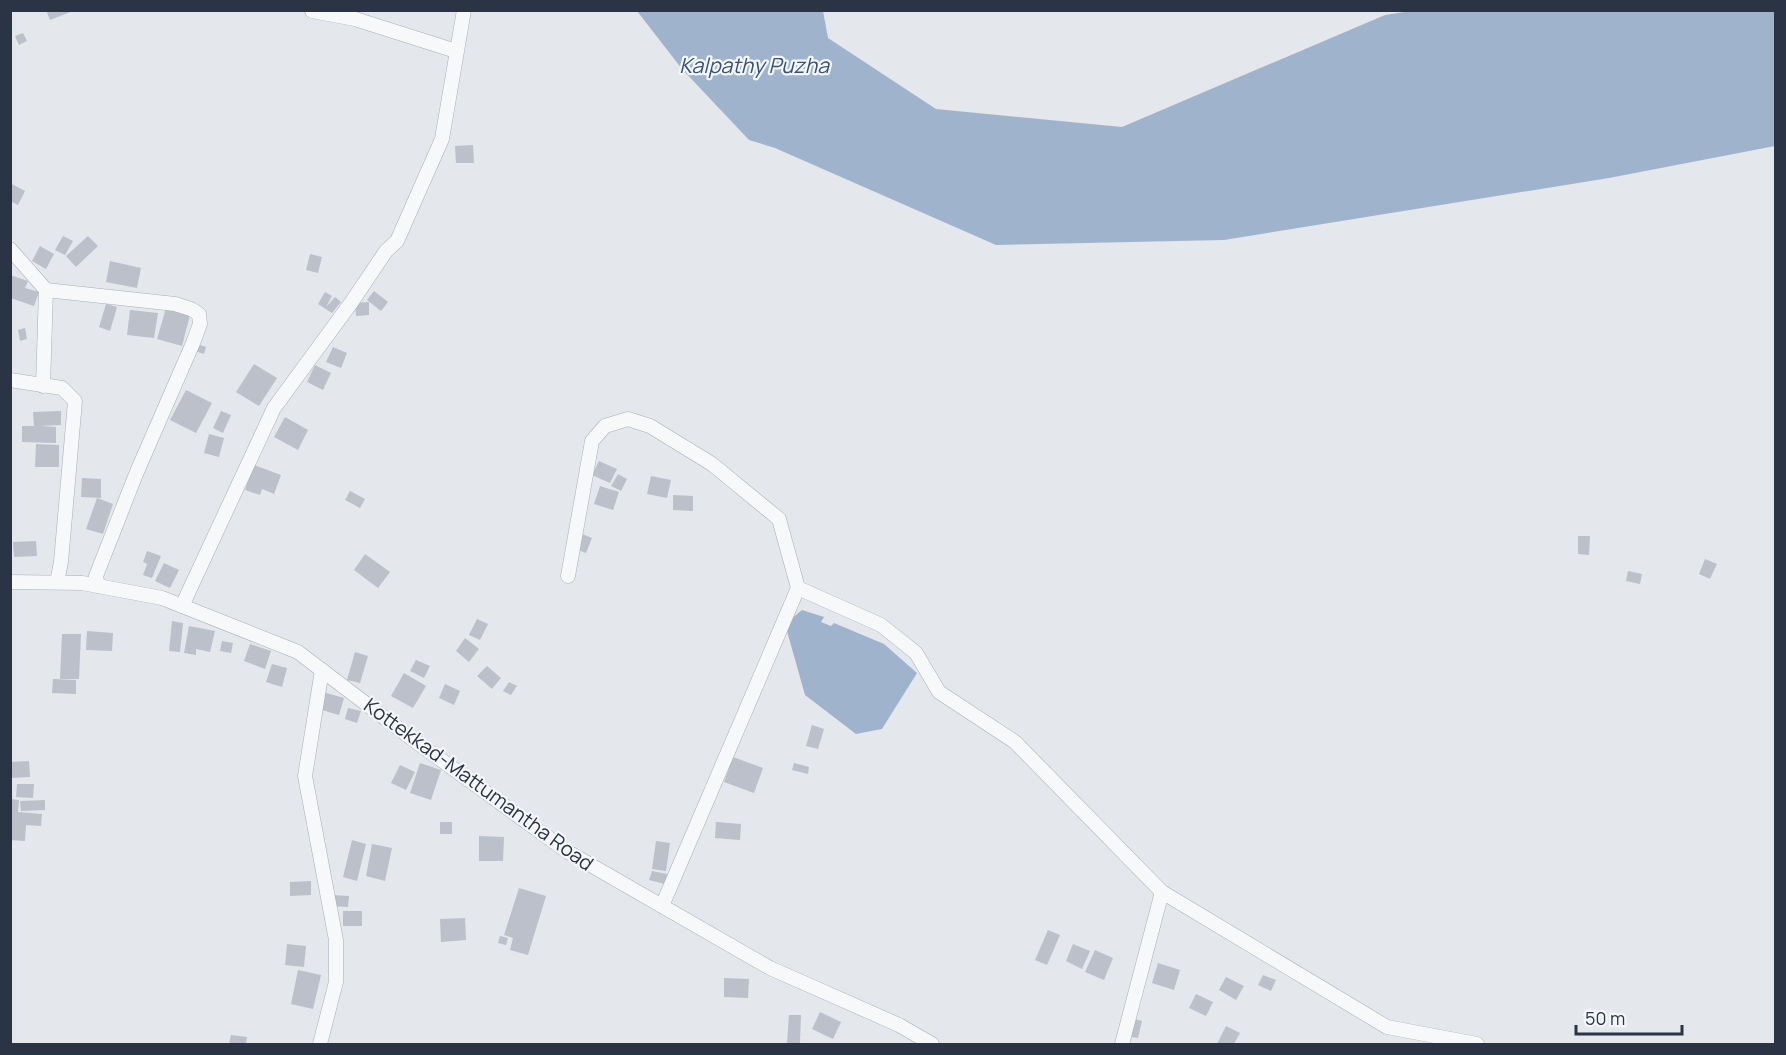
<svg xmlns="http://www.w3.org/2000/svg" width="1786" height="1055" font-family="Manrope,sans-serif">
<rect width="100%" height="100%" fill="#e4e7ec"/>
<!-- water -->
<g fill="#9fb4cc">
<path d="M637,11H823L828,38L936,109L1122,127L1385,15L1411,11H1775V146L1609,178L1224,240L996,245L775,148L749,140L682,69Z"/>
<path d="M802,610L824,617L821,622L831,626L834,623L884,644L917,673L882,729L856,734L805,695L785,624Z"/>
</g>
<!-- building -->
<g fill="#bbc0ca">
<path d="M46,10H73V11L50,20Z"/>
<path d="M23,33L27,41L19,45L15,36Z"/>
<path d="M473,145L474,163H456L455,146Z"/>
<path d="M10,183L25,191L18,205L10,201Z"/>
<path d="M63,236L73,241L65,255L55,250Z"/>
<path d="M88,236L98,246L76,267L66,256Z"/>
<path d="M40,246L54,254L46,269L32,261Z"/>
<path d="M310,254L322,257L318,273L306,270Z"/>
<path d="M110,261L141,268L137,288L106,282Z"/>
<path d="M10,275L28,281L25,288L39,292L34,306L10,298Z"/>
<path d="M374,291L388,302L381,311L367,300Z"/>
<path d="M325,292L332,296L326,307L335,297L341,302L332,313L318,304Z"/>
<path d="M369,302V315L356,316L355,303Z"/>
<path d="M106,304L117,307L110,331L99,327Z"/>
<path d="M166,308L190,315L182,346L157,339Z"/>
<path d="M130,310L158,313L154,338L127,335Z"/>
<path d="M25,328L27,339L20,341L18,330Z"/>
<path d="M197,344L206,347L204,354L195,351Z"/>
<path d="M333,347L347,353L341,368L326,362Z"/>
<path d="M254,364L277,378L259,406L236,392Z"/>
<path d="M315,365L331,373L323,390L307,382Z"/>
<path d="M186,390L212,403L196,433L170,420Z"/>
<path d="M61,411V425L41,426L56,427V443L22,442V426H34L33,412Z"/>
<path d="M221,411L231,415L223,433L213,428Z"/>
<path d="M285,417L308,430L298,450L274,437Z"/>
<path d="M209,434L224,438L219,457L204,453Z"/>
<path d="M36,444L59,445V467H35Z"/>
<path d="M599,461L617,469L610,483L592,475Z"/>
<path d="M254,465L281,475L274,494L262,489L260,495L245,490Z"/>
<path d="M618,474L627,479L621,491L611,486Z"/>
<path d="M651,476L671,480L667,498L647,494Z"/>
<path d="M82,478L101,479V498L81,497Z"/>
<path d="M600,486L619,492L613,510L594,504Z"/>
<path d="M350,491L365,499L360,508L345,500Z"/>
<path d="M673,495L693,496V511L673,510Z"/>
<path d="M97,498L113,504L103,534L86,529Z"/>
<path d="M580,533L592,538L586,553L573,548Z"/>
<path d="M1578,536H1590L1589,555L1578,554Z"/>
<path d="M36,541L37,556L14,557L13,542Z"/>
<path d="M147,551L161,556L152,578L143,575L147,564L143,562Z"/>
<path d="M365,554L390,572L378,588L354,570Z"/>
<path d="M1705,559L1717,564L1710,579L1699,574Z"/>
<path d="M164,563L179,570L170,588L155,581Z"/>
<path d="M1628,571L1642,574L1640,584L1626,581Z"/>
<path d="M477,619L488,624L480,640L469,635Z"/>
<path d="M172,621L183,623L180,652L169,651Z"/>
<path d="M189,626L215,631L210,652L196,649V655L184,653Z"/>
<path d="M87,631L113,633L112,651L86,650Z"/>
<path d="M62,634H81L79,679H60Z"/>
<path d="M465,638L479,649L469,662L456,651Z"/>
<path d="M222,641L233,643L231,653L220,651Z"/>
<path d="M250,644L271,651L265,669L244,661Z"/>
<path d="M355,652L368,656L360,683L347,680Z"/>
<path d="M416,660L430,666L424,678L410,671Z"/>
<path d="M272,664L287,668L282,687L266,682Z"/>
<path d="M487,666L501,678L492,689L477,676Z"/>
<path d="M404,673L426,686L413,708L391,696Z"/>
<path d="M53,679L76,680V694L52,693Z"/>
<path d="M509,682L517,686L511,695L503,691Z"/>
<path d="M445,684L460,691L454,705L439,698Z"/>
<path d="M323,692L344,698L339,715L318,709Z"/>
<path d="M348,708L361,711L357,723L345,719Z"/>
<path d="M812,725L824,729L818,749L806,746Z"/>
<path d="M733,757L763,768L754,793L724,782Z"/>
<path d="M29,761L30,777L10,778V762Z"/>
<path d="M420,763L441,770L431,800L410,793Z"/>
<path d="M794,763L809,767L808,774L792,770Z"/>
<path d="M400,765L415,772L406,790L391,783Z"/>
<path d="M17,784H34L33,798L16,797Z"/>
<path d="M10,799L19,800L18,812L42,814L41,826L26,825L25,841L10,840Z"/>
<path d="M45,800V810L21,811L20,801Z"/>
<rect x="440" y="822" width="12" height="12"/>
<path d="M716,822L741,824L740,840L715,838Z"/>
<path d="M479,836L504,837L503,861H479Z"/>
<path d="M352,840L366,844L357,881L343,877Z"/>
<path d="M656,841L670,843L666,871L652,869Z"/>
<path d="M372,844L392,848L385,881L366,876Z"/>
<path d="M652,871L667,874L665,884L649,880Z"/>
<path d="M311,881V895L290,896V882Z"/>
<path d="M519,888L546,896L528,955L510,950L513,938L504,935Z"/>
<path d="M331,895L349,896L348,907L331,906Z"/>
<rect x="343" y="911" width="19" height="15"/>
<path d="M465,918L466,940L441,942L440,919Z"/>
<path d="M1048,930L1060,935L1047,965L1035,960Z"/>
<path d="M500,936L508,938L506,945L498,943Z"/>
<path d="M287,944L306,946L304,967L285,965Z"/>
<path d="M1073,944L1090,951L1082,969L1066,961Z"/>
<path d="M1095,950L1113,958L1104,980L1085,972Z"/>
<path d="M1158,963L1180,970L1174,990L1152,983Z"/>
<path d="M298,970L321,975L313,1009L291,1004Z"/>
<path d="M1263,975L1276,980L1271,991L1258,985Z"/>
<path d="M1226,977L1244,986L1236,1000L1219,990Z"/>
<path d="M724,978L749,979L748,998L724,997Z"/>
<path d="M1196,994L1213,1002L1206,1016L1189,1008Z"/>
<path d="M820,1012L841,1022L833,1039L812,1029Z"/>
<path d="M789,1015H801L800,1043H787Z"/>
<path d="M1135,1019L1142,1021L1138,1038L1131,1037Z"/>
<path d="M1226,1026L1240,1033L1234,1044H1217Z"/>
<path d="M231,1035L247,1037L246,1044H229Z"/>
</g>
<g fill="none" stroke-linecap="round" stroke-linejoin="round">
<defs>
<g id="minor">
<path d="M312,11L355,19L456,51"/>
<path d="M10,249L46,290L43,386"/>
<path d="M46,290L175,304L191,309L199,314L200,324L193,343L136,474L96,576L98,586"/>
<path d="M10,380L62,388L75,401L61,562L57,582"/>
<path d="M568,576L592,441L605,426L628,419L650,426L712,464L779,519L798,588L662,906"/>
<path d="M10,582L82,583L162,598L298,652L411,738L568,852L770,968L899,1025L932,1044"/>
<path d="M798,588L881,625L916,653L939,692L1015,742L1162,892L1387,1027L1477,1044"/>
<path d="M182,606L274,408L351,303L386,251L397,241L442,139L464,10"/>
<path d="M320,1044L336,982V940L305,776L322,670"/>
<path d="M1122,1044L1162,892"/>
</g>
</defs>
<!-- minor casing -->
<use href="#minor" stroke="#a9aeb7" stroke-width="15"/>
<!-- minor -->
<use href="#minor" stroke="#f7f8fa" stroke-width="14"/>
</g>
<g text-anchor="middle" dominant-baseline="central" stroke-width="4.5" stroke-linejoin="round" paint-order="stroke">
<!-- street labels -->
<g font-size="20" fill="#2b3445" stroke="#f4f6f9">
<text transform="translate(479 784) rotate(36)">Kottekkad-Mattumantha Road</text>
</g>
<!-- water labels -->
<g font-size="21" font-style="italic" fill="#34527a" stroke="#f4f6f9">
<text x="754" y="65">Kalpathy Puzha</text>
</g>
</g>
<!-- border -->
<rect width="1786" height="1055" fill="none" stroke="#2b3445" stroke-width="24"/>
<!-- scale -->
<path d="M1576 1025v9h106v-9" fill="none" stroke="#2b3445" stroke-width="3"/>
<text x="1585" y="1025" font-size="18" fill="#2b3445" stroke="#f4f6f9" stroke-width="4.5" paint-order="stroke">50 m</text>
</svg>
